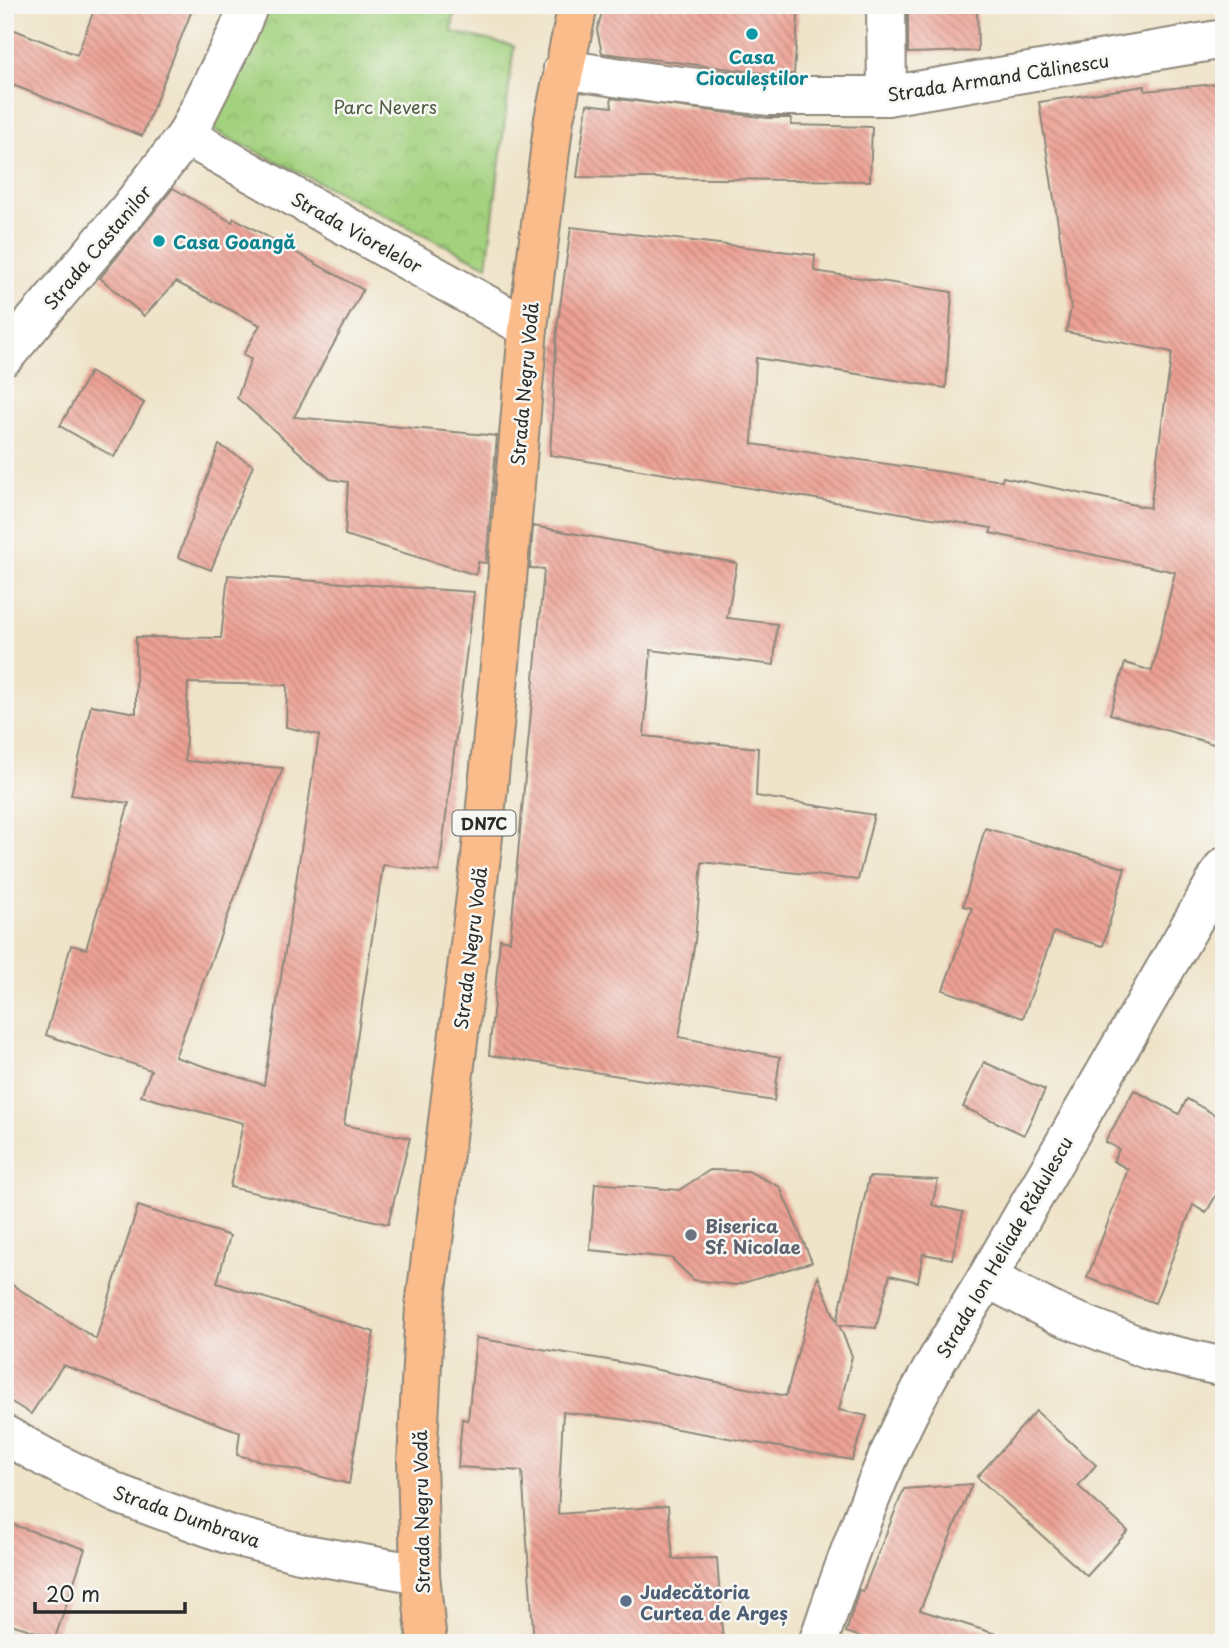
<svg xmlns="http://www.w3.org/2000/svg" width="1229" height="1648" font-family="'Playpen Sans',sans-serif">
<defs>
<pattern id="park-crowns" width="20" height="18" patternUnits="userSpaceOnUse" patternTransform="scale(1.75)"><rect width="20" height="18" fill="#a3d17e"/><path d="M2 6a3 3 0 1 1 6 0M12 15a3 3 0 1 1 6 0" fill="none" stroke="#8cb46d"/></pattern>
<pattern id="building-back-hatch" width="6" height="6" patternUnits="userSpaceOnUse" patternTransform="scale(1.75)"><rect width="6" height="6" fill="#eda194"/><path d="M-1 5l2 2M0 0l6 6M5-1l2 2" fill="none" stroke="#c08379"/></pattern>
</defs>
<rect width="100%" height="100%" fill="#f6f6f2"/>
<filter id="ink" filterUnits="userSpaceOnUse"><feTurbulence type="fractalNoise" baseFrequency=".0143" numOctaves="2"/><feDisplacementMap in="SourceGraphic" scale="14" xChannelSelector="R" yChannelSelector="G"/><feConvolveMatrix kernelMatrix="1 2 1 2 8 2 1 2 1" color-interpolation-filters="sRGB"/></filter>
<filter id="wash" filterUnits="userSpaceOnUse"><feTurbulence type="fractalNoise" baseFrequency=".00686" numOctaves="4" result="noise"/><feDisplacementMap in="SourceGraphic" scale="28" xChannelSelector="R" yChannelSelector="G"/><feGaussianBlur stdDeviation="1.57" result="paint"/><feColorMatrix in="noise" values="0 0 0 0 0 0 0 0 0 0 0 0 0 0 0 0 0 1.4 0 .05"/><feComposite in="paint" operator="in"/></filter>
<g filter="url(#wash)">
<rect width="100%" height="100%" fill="#efe3c8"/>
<!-- park -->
<path fill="url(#park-crowns)" stroke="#677e54" stroke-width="2" d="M265,5H455L452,32L514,46L487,266L205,126Z"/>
<g id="blocks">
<!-- building -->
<g fill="url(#building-back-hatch)" fill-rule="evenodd">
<path d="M96,5H194L142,136L5,82V26L77,55Z"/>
<path d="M604,5H799L794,74H771L602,53L597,30Z"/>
<path d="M908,5H977L978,51L908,53Z"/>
<path d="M1224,83V722L1217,745L1110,714L1125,663L1152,671L1175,572L990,533L992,528L550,455L557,328L571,227L815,255L814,271L952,292L946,388L756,358L752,444L1002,481L1003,477L1150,508L1172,352L1066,332L1071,308L1039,102L1145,86V91Z"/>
<path d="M611,98L768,118H791V125L872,127L870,181L577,177L587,104L612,107Z"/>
<path d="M173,188L232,222L234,218L363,290L294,417L497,436L486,563L478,562L476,575L345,535L348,482L330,479L237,398L251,359L243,355L260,325L176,282L144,316L100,278Z"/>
<path d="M90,372L144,403L114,457L60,426Z"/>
<path d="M219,445L253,465L211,570L178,557Z"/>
<path d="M533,526L737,563L727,618L777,624L774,665L651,650L644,736L758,748L756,796L874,815L858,880L702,862L695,941L679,1037L780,1057L774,1101L489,1055L500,939L510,941L544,569L530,568Z"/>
<path d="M228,575L474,592L439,872L383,865L344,1125L410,1138L388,1224L230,1187L243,1123L141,1096L151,1070L46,1035L71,945L86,949L129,803L71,795L91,705L136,713V637L221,638ZM188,683L287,685L286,727L319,735L264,1085L175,1057L283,768L185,761Z"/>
<path d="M985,828L1125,868L1103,946L1054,932L1023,1018L943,990L972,908L963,906Z"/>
<path d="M984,1062L1045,1090L1024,1135L963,1107Z"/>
<path d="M1134,1090L1179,1114L1187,1099L1224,1120V1181L1206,1213L1193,1205L1155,1303L1087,1278L1128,1169L1113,1161L1119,1149L1105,1142Z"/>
<path d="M710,1170L748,1171L780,1187L812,1262L736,1285L694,1280L671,1258L590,1250L595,1183L679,1190Z"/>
<path d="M869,1177L938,1180L932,1205L963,1212L952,1259L923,1254L918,1282L890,1275L876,1328L839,1325L852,1356L839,1410L867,1416L852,1460L621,1419L563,1412L558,1514L668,1506L673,1559L717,1558L723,1643H534L522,1471L458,1467L462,1419L468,1420L476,1338L614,1361L786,1396L818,1276L837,1322Z"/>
<path d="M138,1206L230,1236L217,1283L374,1332L349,1484L237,1455L240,1432L63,1365L31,1414L5,1398V1280L96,1339Z"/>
<path d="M1036,1411L1096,1465L1078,1486L1128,1531L1087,1576L977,1477Z"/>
<path d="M972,1484L920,1610L996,1634L995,1643H879L846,1632L859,1590L863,1591L904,1489Z"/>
<path d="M5,1522L85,1549L55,1638L5,1622Z"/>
</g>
</g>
</g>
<g filter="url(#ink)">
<use href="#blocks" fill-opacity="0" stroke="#8d877a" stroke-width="2"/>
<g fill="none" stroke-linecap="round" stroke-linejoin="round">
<defs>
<g id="minor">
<path d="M886,5L887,96"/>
<path d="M563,69L654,83L770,96H887L1224,39"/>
<path d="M186,136L528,328"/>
<path d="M5,356L130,208L186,136L237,34L249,5"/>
<path d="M987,1278L1057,1314L1149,1350L1215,1365L1224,1364"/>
<path d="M5,1435L46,1458L118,1494L230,1535L300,1553L420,1574"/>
<path d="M818,1643C841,1574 866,1503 897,1437C922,1382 955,1330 987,1278L1224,867"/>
</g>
<path id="primary" d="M427,1643L420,1574L417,1461L425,1306L481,856L499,676L528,328L554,119L578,5"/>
</defs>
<!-- minor casing -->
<use href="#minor" stroke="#8d877a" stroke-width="42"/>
<!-- primary casing -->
<use href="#primary" stroke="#8d877a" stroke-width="42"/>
<!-- minor -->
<use href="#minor" stroke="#fff" stroke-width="38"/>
<!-- primary -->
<use href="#primary" stroke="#fabc8b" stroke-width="38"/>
</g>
</g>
<!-- markers -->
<g fill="#0f9aa8" stroke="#f6f6f2" stroke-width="2.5">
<circle cx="752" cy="34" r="7"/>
<circle cx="159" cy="241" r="7"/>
</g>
<circle fill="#6b7280" stroke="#f6f6f2" stroke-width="2.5" cx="691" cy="1235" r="7"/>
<circle fill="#5c6f8a" stroke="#f6f6f2" stroke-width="2.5" cx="626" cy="1601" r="7"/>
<g text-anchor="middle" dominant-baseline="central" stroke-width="5" stroke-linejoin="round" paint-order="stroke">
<!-- shield labels -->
<rect fill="#f6f6f2" stroke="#686867" stroke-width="2" x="452.5" y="810.5" width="63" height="25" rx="5"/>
<g font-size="16" font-weight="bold" fill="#2b2b2b">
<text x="484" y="823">DN7C</text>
</g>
<!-- culture labels -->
<g font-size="18" font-weight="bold" fill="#0d838f" stroke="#f6f6f2">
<text x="752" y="56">Casa<tspan x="752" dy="21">Cioculeștilor</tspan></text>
<text x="173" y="241" text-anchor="start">Casa Goangă</text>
</g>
<!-- street labels -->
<g font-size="18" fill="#2b2b2b" stroke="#f6f6f2">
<text transform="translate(998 77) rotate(-9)">Strada Armand Călinescu</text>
<text transform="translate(357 232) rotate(29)">Strada Viorelelor</text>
<text transform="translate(97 247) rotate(-50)">Strada Castanilor</text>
<text transform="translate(524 384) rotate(-85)">Strada Negru Vodă</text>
<text transform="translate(470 948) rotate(-83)">Strada Negru Vodă</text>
<text transform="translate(1004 1247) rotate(-60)">Strada Ion Heliade Rădulescu</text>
<text transform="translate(421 1512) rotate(-91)">Strada Negru Vodă</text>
<text transform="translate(187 1516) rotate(19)">Strada Dumbrava</text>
</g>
<!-- park labels -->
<g font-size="18" fill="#4f5d44" stroke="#f6f6f2">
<text x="385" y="106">Parc Nevers</text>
</g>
<!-- worship labels -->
<g font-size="18" font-weight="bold" fill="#5b616d" stroke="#f6f6f2" text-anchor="start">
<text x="705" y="1225">Biserica<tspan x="705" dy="21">Sf. Nicolae</tspan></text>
</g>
<!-- service labels -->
<g font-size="18" font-weight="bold" fill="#4e5e75" stroke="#f6f6f2" text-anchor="start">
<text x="640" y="1591">Judecătoria<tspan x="640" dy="21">Curtea de Argeș</tspan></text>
</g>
</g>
<!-- margin -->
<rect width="1229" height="1648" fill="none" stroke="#f6f6f2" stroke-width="28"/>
<!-- scale -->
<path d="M35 1602v10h150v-10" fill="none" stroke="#2b2b2b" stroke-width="3.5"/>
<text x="46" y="1602" font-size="21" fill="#2b2b2b" stroke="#f6f6f2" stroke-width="5" paint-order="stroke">20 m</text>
</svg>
